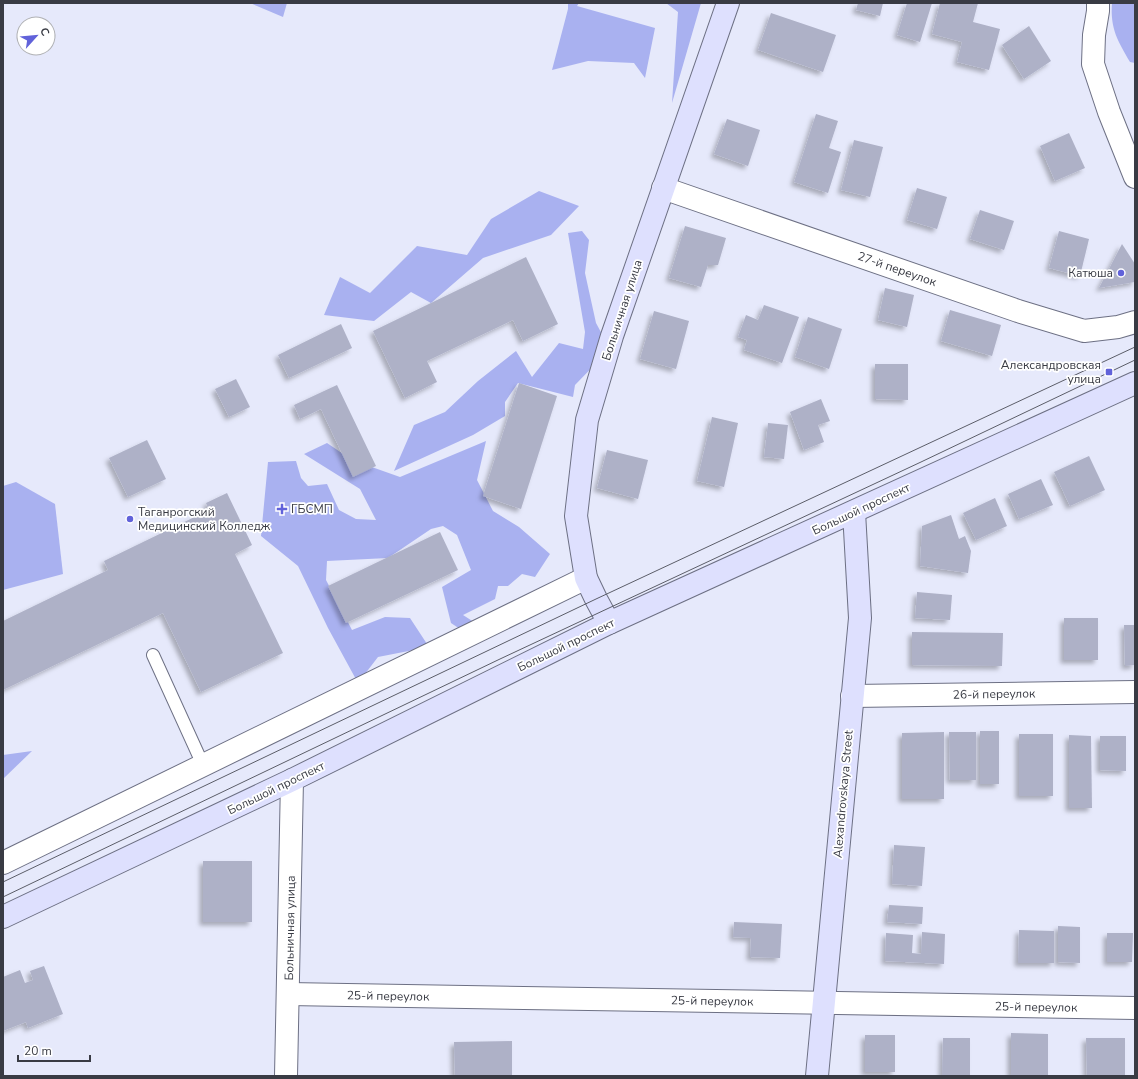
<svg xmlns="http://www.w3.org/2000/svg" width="1138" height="1079" font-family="'Nunito Sans',sans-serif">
<defs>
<filter id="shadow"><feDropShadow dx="-3.5" dy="3.5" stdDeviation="2" flood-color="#0004"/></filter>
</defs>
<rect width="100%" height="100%" fill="#e6e9fb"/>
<!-- forest -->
<g fill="#a9b1f0">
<path d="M250,3H287L283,17Z"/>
<path d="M568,3H579L577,6L655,28L645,78L634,63L588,61L552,70L568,9Z"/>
<path d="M666,3H701L672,103L678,12Z"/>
<path d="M1112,3H1135V63L1130,62C1118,41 1110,29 1112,3Z"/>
<path d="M539,191L579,206L551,235L483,258L431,303L411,292L374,321L324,315L340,277L370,293L417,246L467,255L491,219Z"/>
<path d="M582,231L589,240L585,273L596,323L610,349L575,385L573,397L518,383L505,402V416L473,435L394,471L414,425L445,412L478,381L516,351L532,377L559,343L583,349L585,332L568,233Z"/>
<path d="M486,441L477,480L493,511L519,527L550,554L535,577L522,574L508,586H498L495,599L463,615L477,624L460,629L451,623L442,587L471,570L457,535L443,526L431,529L388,558L327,561L326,580L352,630L385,617L410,618L429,647L378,657L358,683L328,628L298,566L261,536L268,462L296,461L301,478L308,486L327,484L339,510L356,519L376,520L360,489L304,454L327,443L352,460L400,477Z"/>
<path d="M16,482L55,504L63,574L3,590V486Z"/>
<path d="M32,751L3,779V755Z"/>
</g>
<!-- building -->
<g fill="#aeb1c7" filter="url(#shadow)">
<path d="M858,3H883L880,16L856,10Z"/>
<path d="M907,3H932L920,42L897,35Z"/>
<path d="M940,3H978L973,22L1000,29L989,70L957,62L962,42L932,34Z"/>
<path d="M771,13L836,35L823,72L758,50Z"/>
<path d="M1029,26L1051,61L1024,79L1002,45Z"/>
<path d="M816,114L838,121L829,148L841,152L828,193L794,182Z"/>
<path d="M727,119L760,130L748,166L714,154Z"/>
<path d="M1069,133L1085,168L1055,181L1040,146Z"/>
<path d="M854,140L883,147L870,197L841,190Z"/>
<path d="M917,188L947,197L937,229L907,220Z"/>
<path d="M980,210L1014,221L1004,250L970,239Z"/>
<path d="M685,226L726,238L718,265H708L701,287L669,278Z"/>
<path d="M1059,231L1089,239L1080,276L1049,268Z"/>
<path d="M1122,244L1135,264V282L1099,288Z"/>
<path d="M526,257L558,324L523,341L513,320L427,361L437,382L405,398L373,331Z"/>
<path d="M885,288L914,295L907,327L878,320Z"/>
<path d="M764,305L799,317L782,363L744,350L747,340L738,337L746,315L758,320Z"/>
<path d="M950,310L1001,325L992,356L941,341Z"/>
<path d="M654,311L689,321L676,369L640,359Z"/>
<path d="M808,317L842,329L829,369L795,357Z"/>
<path d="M341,324L352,348L289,378L278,355Z"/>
<path d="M875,364H908V400L875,399Z"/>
<path d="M236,379L250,407L229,417L215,389Z"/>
<path d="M519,383L557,396L521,509L483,496Z"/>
<path d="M337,385L376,466L353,477L321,409L300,419L294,405Z"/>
<path d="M821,399L830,421L818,425L824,442L804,450L790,412Z"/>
<path d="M712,417L738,423L724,487L697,481Z"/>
<path d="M768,423L788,425L784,459L764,457Z"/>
<path d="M147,440L166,479L128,497L109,458Z"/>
<path d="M607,450L648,460L638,499L597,488Z"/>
<path d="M1089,456L1105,490L1070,506L1054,472Z"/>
<path d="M1041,479L1053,505L1019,519L1008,494Z"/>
<path d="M227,493L252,545L235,554L283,653L201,692L163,613L3,690V621L108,570L104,561L209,510L206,503Z"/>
<path d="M995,498L1007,526L976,540L963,513Z"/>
<path d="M951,515L959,539L965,536L971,551L968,573L920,566L922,526Z"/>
<path d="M440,532L458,570L346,623L328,586Z"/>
<path d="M917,592L952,595L950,620L915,618Z"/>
<rect x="1064" y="618" width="34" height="42"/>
<path d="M1124,625H1135V665L1125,666Z"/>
<path d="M912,632L1003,633L1002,666L912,665Z"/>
<rect x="980" y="731" width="19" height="53"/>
<path d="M944,732V799H902V733Z"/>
<path d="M949,732H976V780H950Z"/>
<rect x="1019" y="734" width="34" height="62"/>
<path d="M1069,735L1091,736L1092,808H1069Z"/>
<path d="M1100,736H1126V771L1100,770Z"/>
<path d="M894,845L925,847L922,886L892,884Z"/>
<rect x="203" y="861" width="49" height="61"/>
<path d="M889,905L923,907L922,924L887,922Z"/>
<path d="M734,922L782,924L780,958L750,957L751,938L733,937Z"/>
<path d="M1058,926L1080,927V963L1058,962Z"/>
<path d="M1019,930L1054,931V963H1018Z"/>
<path d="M922,932L945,934L944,964L885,961L886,933L913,935L912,953L921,954Z"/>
<path d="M1107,933H1133L1132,962H1107Z"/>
<path d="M44,966L63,1014L28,1028L26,1022L3,1031V977L20,970L25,983L33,980L30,971Z"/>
<path d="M1011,1033L1048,1034V1075H1011Z"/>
<rect x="865" y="1035" width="30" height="37"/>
<path d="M943,1038H970V1076H942Z"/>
<path d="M1086,1038H1125V1076H1087Z"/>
<path d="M512,1041V1076H455L454,1042Z"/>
</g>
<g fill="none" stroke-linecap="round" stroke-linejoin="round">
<defs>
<path id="lane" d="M153,655L203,765"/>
<g id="street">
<path d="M1098,3V11L1094,35L1093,64L1109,112L1135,177"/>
<path d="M663,188L1018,311L1084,331L1118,327L1135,322"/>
<path d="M852,696L1135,692"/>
<path d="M3,863L586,578"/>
<path d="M288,994L1135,1008"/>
<path d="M286,1076L292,780"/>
</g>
<g id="secondary">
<path d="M609,623L596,599L586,578L576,516L587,420L612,336L728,3"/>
<path d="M3,917L292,780L609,623L1135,383"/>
<path d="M817,1076L860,618L854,512"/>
</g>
</defs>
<!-- lane casing -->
<use href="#lane" stroke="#6d7084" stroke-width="14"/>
<!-- street casing -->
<use href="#street" stroke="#6d7084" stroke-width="24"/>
<!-- secondary casing -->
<use href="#secondary" stroke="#6d7084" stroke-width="24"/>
<!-- lane -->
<use href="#lane" stroke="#fff" stroke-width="12"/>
<!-- street -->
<use href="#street" stroke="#fff" stroke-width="22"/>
<!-- secondary -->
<use href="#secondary" stroke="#dee0fe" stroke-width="22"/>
<!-- tram -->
<g stroke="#5b5d68" stroke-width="1">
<path d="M3,882L596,599L1135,347"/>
<path d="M3,897L500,659L921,462L1135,360"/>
</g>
</g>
<!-- markers -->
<g fill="#6162da" stroke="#fff" stroke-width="1.5">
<circle cx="1121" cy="273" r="4"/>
<rect x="1105" y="368" width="8" height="8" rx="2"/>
<path d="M280 503h4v4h4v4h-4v4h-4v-4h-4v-4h4z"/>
<circle cx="130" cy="519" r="4"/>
</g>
<g text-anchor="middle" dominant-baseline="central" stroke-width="3.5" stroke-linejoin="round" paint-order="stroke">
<!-- street labels -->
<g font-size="12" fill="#393b44" stroke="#fff">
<text transform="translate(897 269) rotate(19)">27-й переулок</text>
<text transform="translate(622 310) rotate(-72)">Больничная улица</text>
<text transform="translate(861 509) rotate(-25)">Большой проспект</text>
<text transform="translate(566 645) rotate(-26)">Большой проспект</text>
<text transform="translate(994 694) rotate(-1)">26-й переулок</text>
<text transform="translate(276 788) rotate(-26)">Большой проспект</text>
<text transform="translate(843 794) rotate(-85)">Alexandrovskaya Street</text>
<text transform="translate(290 928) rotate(-89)">Больничная улица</text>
<text transform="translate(388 996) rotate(1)">25-й переулок</text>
<text transform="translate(712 1001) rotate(1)">25-й переулок</text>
<text transform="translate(1036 1007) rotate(1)">25-й переулок</text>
</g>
<!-- poi labels -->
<g font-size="12" fill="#393b44" stroke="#fff" text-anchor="end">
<text x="1113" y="273">Катюша</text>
<text x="1101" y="365">Александровская<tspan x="1101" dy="14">улица</tspan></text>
<text x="291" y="509" text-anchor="start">ГБСМП</text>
<text x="138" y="512" text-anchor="start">Таганрогский<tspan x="138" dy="14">Медицинский Колледж</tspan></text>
</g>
</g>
<!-- border -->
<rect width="1138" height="1079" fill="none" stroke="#393b44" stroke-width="8"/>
<!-- north arrow -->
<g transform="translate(36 36) rotate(63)"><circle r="19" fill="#ffffff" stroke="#b0b1b4"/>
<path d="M0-3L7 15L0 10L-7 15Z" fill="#6162da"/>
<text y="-6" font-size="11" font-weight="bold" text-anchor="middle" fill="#393b44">С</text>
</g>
<!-- scale -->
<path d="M18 1055v6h72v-6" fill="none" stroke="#393b44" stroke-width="2"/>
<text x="24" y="1055" font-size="12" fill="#393b44" stroke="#ffffff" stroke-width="3" paint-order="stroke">20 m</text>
</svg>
